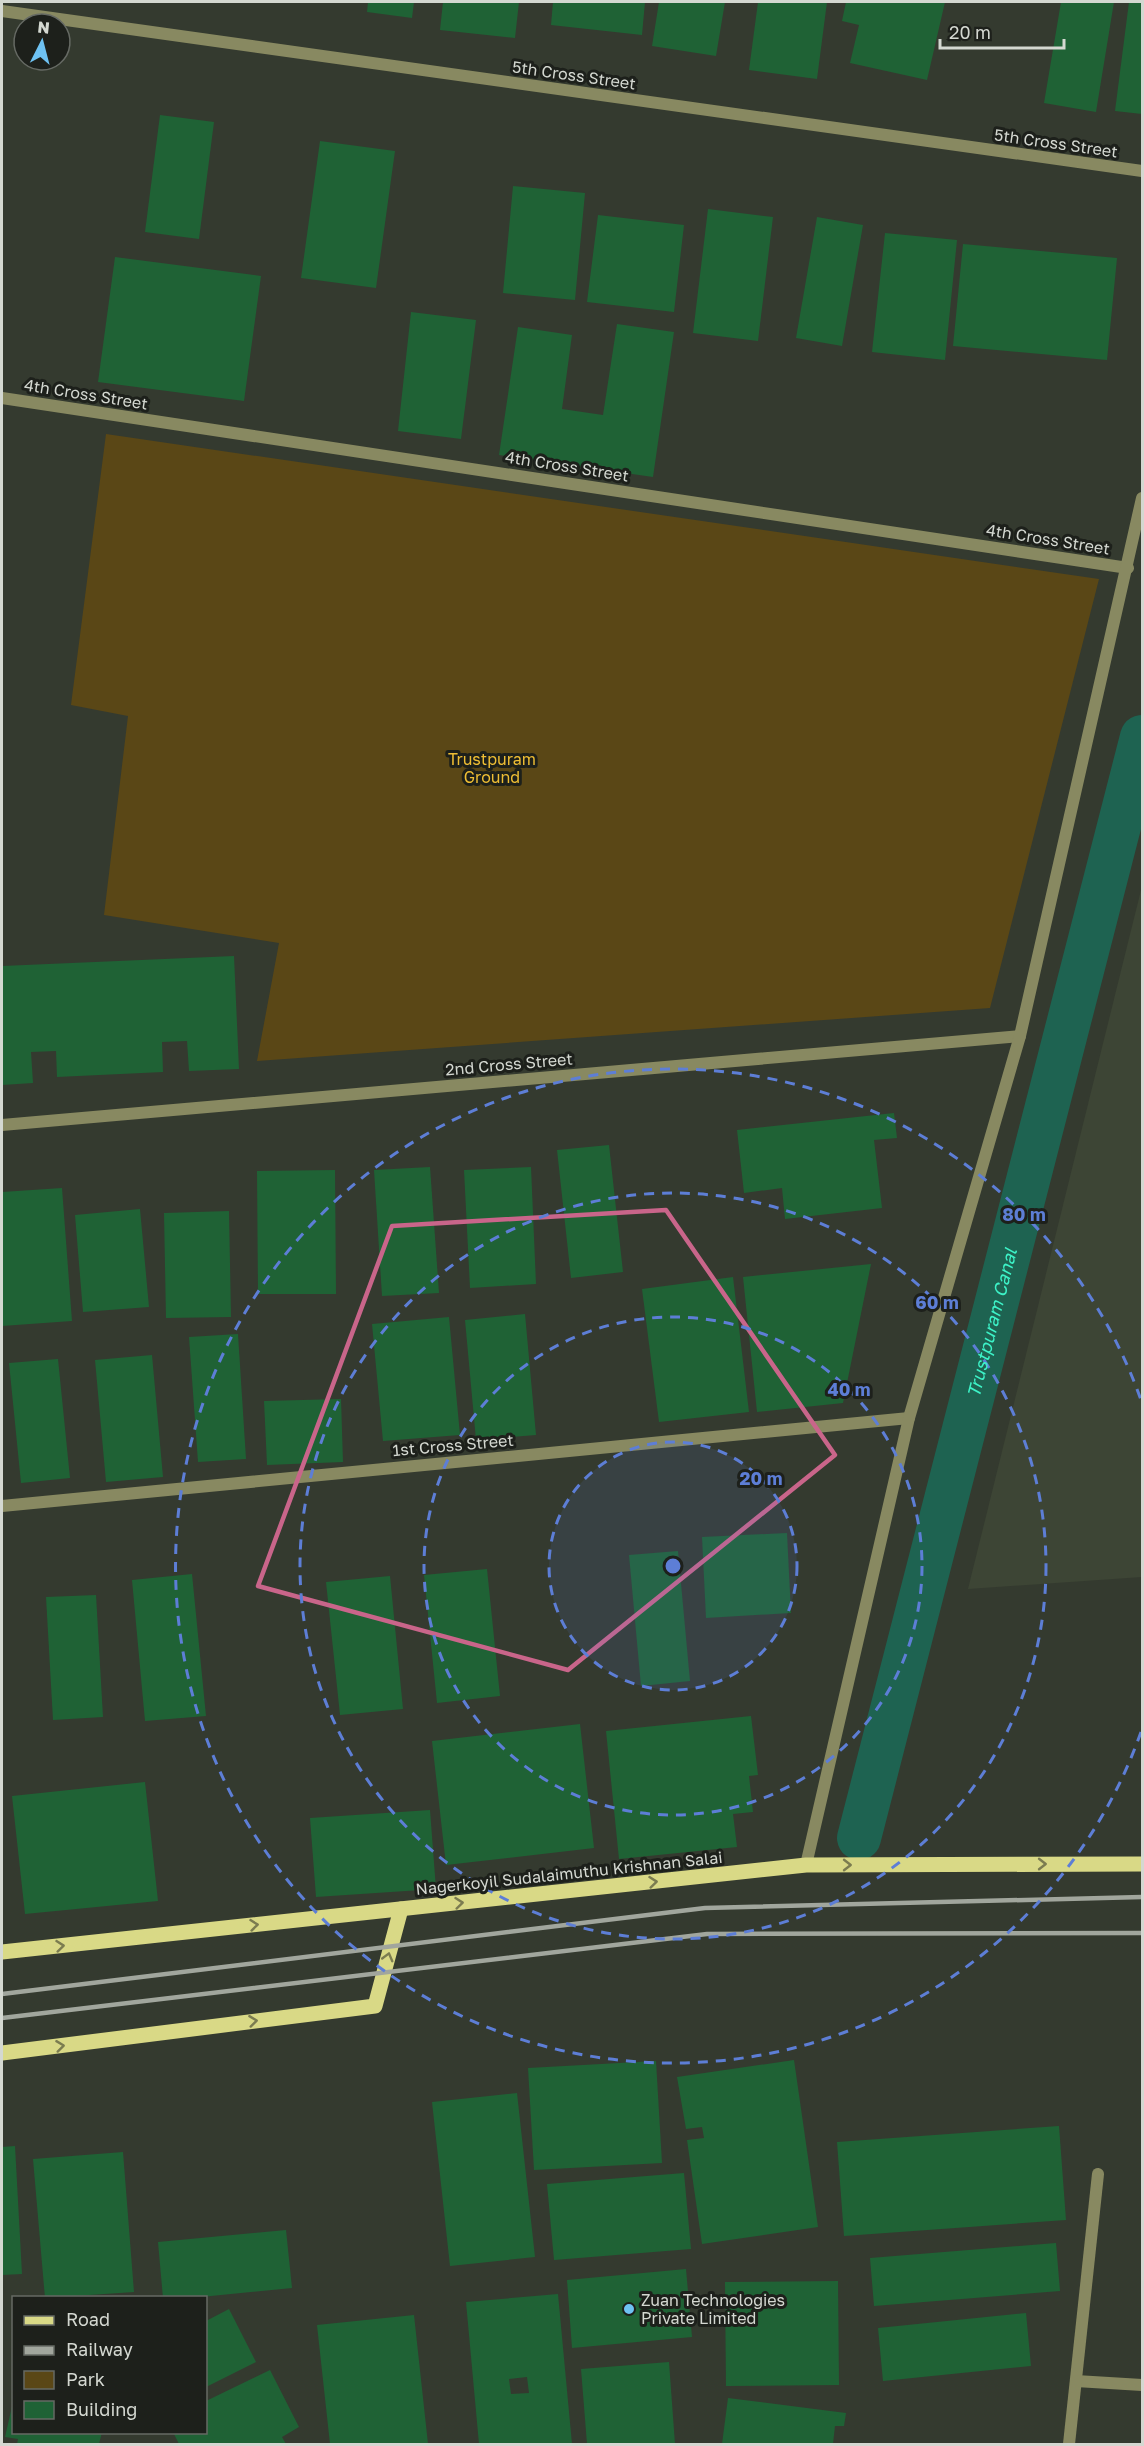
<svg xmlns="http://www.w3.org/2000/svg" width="1144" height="2446" font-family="'Golos Text',sans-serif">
<rect width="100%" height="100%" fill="#343a2f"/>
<!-- built -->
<path fill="#3d4535" d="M1142,886V1577L968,1589Z"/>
<!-- green -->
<path fill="#5a4716" d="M106,434L1099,579L990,1008L257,1061L279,943L104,915L128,716L71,705Z"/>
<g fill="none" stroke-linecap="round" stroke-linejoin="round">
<!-- canal -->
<path stroke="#1e6351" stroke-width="44" id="s1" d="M859,1838L1142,737"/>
</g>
<!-- building -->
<g fill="#1f6235" fill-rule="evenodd">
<path d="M368,2H414L412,18L367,12Z"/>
<path d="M443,2H519L515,38L440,30Z"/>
<path d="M553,2H645L642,35L551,25Z"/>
<path d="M659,2H725L716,56L652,46Z"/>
<path d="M758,2H827L817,79L749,70Z"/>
<path d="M846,2H945L927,80L850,63L859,25L842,21Z"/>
<path d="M1061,2H1114L1096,112L1044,103Z"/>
<path d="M1129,2L1142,3V114L1115,111Z"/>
<path d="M160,115L214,122L199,239L145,232Z"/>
<path d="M320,141L395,151L376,288L301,278Z"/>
<path d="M513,186L585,193L575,300L503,293Z"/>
<path d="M708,209L773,217L758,341L693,333Z"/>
<path d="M598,215L684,225L674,312L587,302Z"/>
<path d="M817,217L863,225L842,346L796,338Z"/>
<path d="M885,233L957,240L945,360L872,352Z"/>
<path d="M963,244L1117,258L1107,360L953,346Z"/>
<path d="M115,257L261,276L244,401L98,382Z"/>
<path d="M411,312L476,320L461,439L398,431Z"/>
<path d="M617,324L674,332L653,477L499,455L518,327L572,335L562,409L603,415Z"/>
<path d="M234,956L239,1069L189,1071L187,1041L162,1042L163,1072L57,1077L56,1051L31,1052L33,1083L2,1085V966Z"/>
<path d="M894,1113L897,1138L874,1140L882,1208L785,1219L782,1188L744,1193L737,1130Z"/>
<path d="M609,1145L623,1272L571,1278L557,1150Z"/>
<path d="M430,1167L439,1293L382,1296L374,1170Z"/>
<path d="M531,1167L536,1284L470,1288L464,1170Z"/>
<path d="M335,1170L336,1294H258L257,1171Z"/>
<path d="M62,1188L72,1321L2,1326V1192Z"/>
<path d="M140,1209L149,1307L83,1312L75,1215Z"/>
<path d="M229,1211L231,1317L166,1318L164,1213Z"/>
<path d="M871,1264L843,1403L757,1412L743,1277Z"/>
<path d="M733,1277L749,1412L659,1422L642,1289Z"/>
<path d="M525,1314L536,1435L476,1440L465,1320Z"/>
<path d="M449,1317L460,1435L383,1441L372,1324Z"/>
<path d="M238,1334L246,1459L198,1462L189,1337Z"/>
<path d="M152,1355L163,1477L106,1482L95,1360Z"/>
<path d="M58,1359L70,1478L21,1483L9,1363Z"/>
<path d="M341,1399L343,1462L267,1465L264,1401Z"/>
<path d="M787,1533L791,1613L706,1618L702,1537Z"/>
<path d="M678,1551L690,1681L641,1686L629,1555Z"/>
<path d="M487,1569L500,1696L437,1703L424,1575Z"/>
<path d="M192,1574L206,1716L145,1721L132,1580Z"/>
<path d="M390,1576L403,1709L340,1715L326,1582Z"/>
<path d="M96,1595L103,1717L53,1720L46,1597Z"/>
<path d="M751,1716L758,1775L749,1776L753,1812L733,1814L737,1847L619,1859L606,1731Z"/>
<path d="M580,1724L594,1848L446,1865L432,1741Z"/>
<path d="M145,1782L158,1901L25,1914L12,1796Z"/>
<path d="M430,1810L436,1889L316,1897L310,1818Z"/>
<path d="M794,2060L818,2227L702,2244L687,2140L704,2138L702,2127L686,2129L677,2077Z"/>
<path d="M656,2061L662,2163L534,2170L528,2068Z"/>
<path d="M517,2093L535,2257L450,2266L432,2102Z"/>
<path d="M1059,2126L1066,2220L844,2236L837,2142Z"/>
<path d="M15,2146L22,2274L2,2275V2147Z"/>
<path d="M123,2152L134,2292L45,2298L33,2159Z"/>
<path d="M684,2173L691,2249L554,2260L547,2184Z"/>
<path d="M286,2230L292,2288L191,2298H163L158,2242Z"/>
<path d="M1056,2243L1060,2291L874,2306L870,2258Z"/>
<path d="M686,2269L692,2337L572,2348L567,2280Z"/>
<path d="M838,2281L839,2385L726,2386L725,2282Z"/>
<path d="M558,2294L572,2444H479L466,2302ZM527,2377L529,2393L511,2394L509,2379Z"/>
<path d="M229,2309L256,2362L206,2387V2321Z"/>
<path d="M1026,2313L1031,2366L883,2381L878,2328Z"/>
<path d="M414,2315L428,2444H330L317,2325Z"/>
<path d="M669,2362L675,2444H587L581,2369Z"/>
<path d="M270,2370L299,2427L282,2437L286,2444H179L173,2432H206V2401Z"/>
<path d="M728,2398L846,2413L844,2426H835L833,2444H722Z"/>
<path d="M13,2402L14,2432H102L99,2444H17L18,2439L5,2437Z"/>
</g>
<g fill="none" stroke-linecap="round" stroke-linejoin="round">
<!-- minor -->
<g stroke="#888961" stroke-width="12">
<path d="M2,11L1142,171"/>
<path d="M2,398L1128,568"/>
<path d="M2,1125L1020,1036"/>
<path d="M2,1506L909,1418"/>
<path d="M1076,2381L1142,2385"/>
<path d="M1069,2444L1098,2174"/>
</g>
<!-- tertiary -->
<path stroke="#888961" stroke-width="12" d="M806,1865L909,1418L1020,1036L1142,498"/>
<!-- primary -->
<g stroke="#d9d986" stroke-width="15">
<path d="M2,1952L806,1865L1142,1864"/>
<path d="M2,2053L375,2006L401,1909"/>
</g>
<!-- rail -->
<g stroke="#a1a69d" stroke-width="4.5">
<path d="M2,1994L705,1908L1142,1897"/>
<path d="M2,2018L707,1934L1142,1933"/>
</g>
</g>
<!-- one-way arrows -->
<defs><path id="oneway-chevron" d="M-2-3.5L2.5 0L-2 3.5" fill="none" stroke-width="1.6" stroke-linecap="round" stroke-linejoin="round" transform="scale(1.5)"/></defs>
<g stroke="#7b7c50">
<use href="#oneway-chevron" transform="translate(1042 1864)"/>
<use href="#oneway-chevron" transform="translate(847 1865)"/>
<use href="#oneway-chevron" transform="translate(653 1882) rotate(-6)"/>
<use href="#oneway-chevron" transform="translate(459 1903) rotate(-6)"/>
<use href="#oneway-chevron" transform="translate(254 1925) rotate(-6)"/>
<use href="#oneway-chevron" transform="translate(60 1946) rotate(-6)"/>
<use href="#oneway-chevron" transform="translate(388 1957) rotate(-75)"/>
<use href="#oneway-chevron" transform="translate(253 2021) rotate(-7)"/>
<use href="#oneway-chevron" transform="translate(60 2046) rotate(-7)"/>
</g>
<!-- marked area -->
<path fill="none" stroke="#c9658a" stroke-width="4.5" stroke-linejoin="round" d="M666,1210L835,1455L568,1670L258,1586L392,1226Z"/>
<!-- distance rings -->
<circle cx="673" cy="1566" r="124" fill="#5d7ed6" fill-opacity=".12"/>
<g fill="none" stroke="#5d7ed6" stroke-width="3" stroke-dasharray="10 8">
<circle cx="673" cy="1566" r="124"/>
<circle cx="673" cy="1566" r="249"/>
<circle cx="673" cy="1566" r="373"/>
<path d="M1141 1732A497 497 0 1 1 1141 1400"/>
</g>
<!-- markers -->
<circle fill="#6ec2f3" stroke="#1d201b" stroke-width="2" cx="629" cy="2309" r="6"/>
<g text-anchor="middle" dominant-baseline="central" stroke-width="6" stroke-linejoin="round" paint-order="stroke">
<!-- street labels -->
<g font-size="16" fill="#d4d8d1" stroke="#1d201b">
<text transform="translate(574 75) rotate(8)">5th Cross Street</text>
<text transform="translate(1056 143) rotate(8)">5th Cross Street</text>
<text transform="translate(86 394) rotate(9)">4th Cross Street</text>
<text transform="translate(567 466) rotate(9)">4th Cross Street</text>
<text transform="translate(1048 539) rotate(9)">4th Cross Street</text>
<text transform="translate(509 1064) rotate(-5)">2nd Cross Street</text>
<text transform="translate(453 1445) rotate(-5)">1st Cross Street</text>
<text transform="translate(569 1873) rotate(-6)">Nagerkoyil Sudalaimuthu Krishnan Salai</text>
</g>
<!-- park labels -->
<g font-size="16" fill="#efbe34" stroke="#1d201b">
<text x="492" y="759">Trustpuram<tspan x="492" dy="18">Ground</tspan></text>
</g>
<!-- poi labels -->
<g font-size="16" fill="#d4d8d1" stroke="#1d201b" text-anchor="start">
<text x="641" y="2300">Zuan Technologies<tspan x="641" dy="18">Private Limited</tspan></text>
</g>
<!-- water labels -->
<g font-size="18" font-style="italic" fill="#3df2c7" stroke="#1d201b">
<text stroke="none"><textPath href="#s1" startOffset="532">Trustpuram Canal</textPath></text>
</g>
</g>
<circle cx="673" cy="1566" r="9" fill="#5d7ed6" stroke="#1d201b" stroke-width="3"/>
<g font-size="18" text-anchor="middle" font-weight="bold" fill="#5d7ed6" stroke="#1d201b" stroke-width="6" stroke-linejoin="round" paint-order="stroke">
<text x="1024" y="1221">80 m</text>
<text x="937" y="1309">60 m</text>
<text x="849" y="1396">40 m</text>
<text x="761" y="1485">20 m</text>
</g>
<!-- border -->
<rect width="1144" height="2446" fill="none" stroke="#d4d8d1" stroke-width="6"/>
<!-- legend -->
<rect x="12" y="2296" width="195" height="138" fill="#1d201b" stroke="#666a64" stroke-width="1.5"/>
<rect x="24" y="2316" width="30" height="9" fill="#d9d986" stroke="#666a64" stroke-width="1.5"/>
<text x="66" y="2326" font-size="18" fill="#d4d8d1">Road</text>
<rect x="24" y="2346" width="30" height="9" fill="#a1a69d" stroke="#666a64" stroke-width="1.5"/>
<text x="66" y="2356" font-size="18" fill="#d4d8d1">Railway</text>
<rect x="24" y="2371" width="30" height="18" fill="#5a4716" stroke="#666a64" stroke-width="1.5"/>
<text x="66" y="2386" font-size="18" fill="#d4d8d1">Park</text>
<rect x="24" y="2401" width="30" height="18" fill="#1f6235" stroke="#666a64" stroke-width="1.5"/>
<text x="66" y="2416" font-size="18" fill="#d4d8d1">Building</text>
<!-- north arrow -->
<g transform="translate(42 42) rotate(6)"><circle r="28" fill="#1d201b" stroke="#666a64" stroke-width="1.5"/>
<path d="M0-4.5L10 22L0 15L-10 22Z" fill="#6ec2f3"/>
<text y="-9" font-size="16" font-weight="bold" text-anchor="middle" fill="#d4d8d1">N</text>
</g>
<!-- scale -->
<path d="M940 39v9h124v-9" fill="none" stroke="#d4d8d1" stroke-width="3"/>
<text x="949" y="39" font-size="18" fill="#d4d8d1" stroke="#1d201b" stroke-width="4.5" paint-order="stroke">20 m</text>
</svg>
